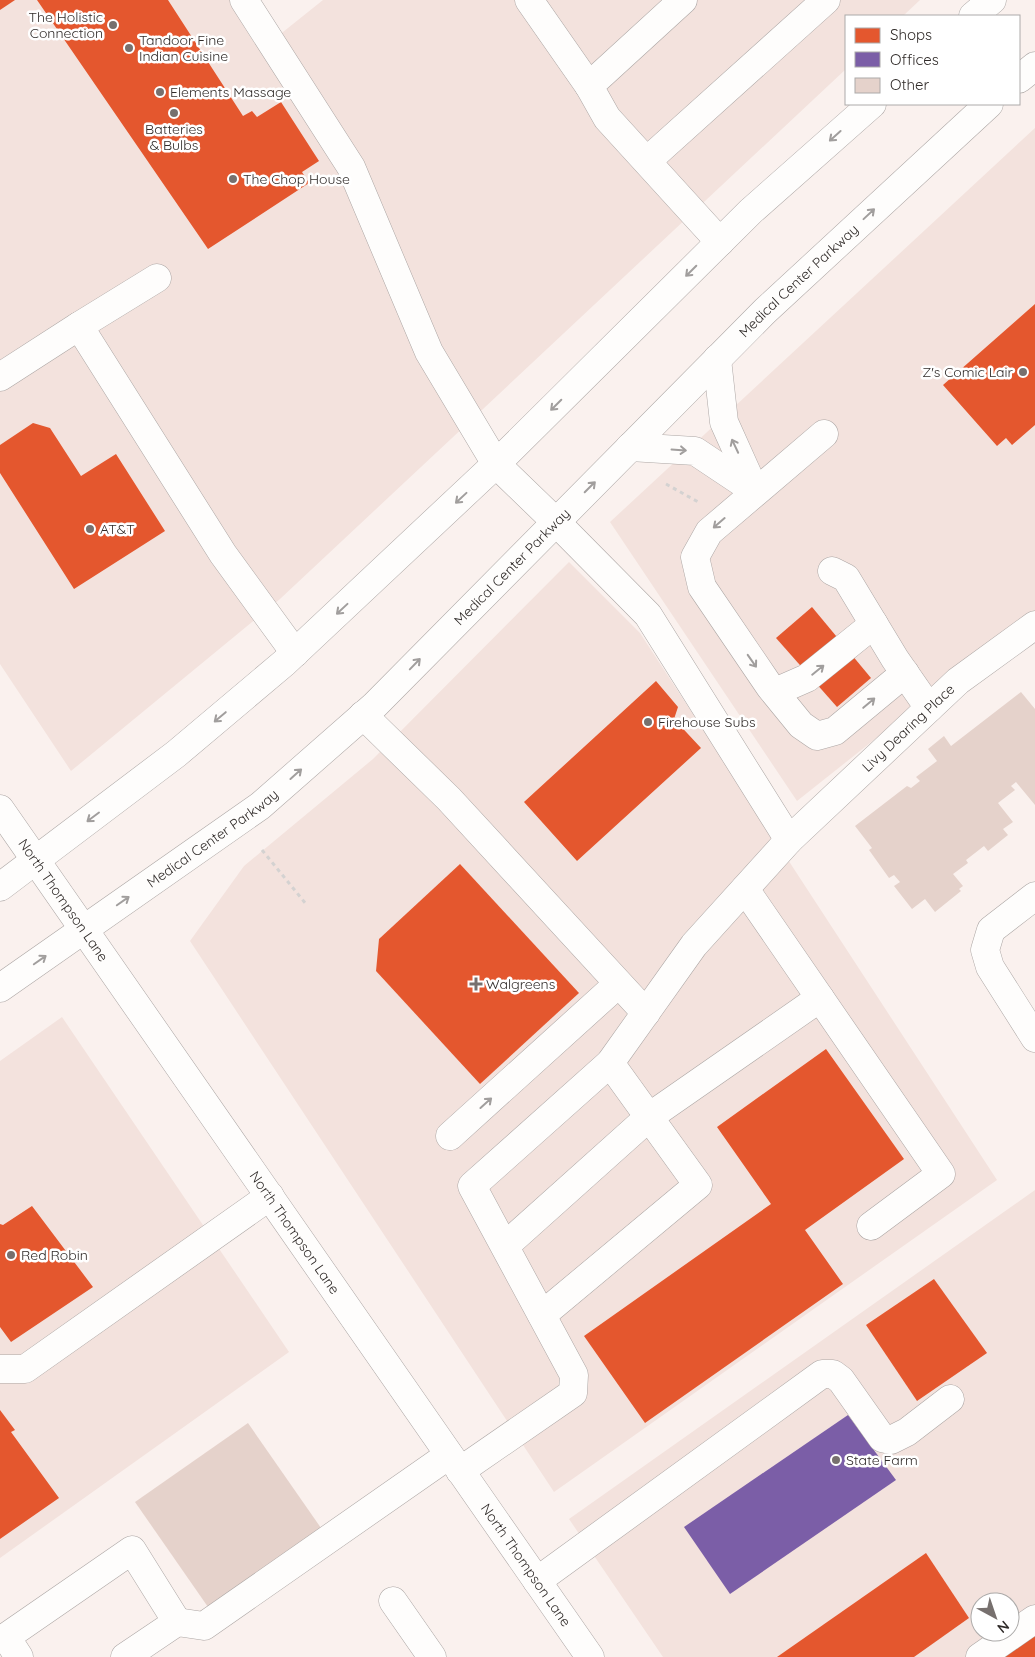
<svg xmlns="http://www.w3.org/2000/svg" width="1035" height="1657" font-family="Quicksand,sans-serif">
<rect width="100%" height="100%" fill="#faf1ee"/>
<!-- built -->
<g fill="#f3e2dd" fill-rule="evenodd">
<path d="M0,0H233L263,48L323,0H920L903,16H846V69L280,599L71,771L0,664Z"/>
<path d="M1035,128V612L797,801L610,522Z"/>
<path d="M569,562L640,633L997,1180L554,1492L190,941L244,866L373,759Z"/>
<path d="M62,1017L289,1352L0,1558V1061Z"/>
<path d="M1035,1190V1657H663L569,1519ZM980,1602H1010V1632H980Z"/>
</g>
<!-- shops -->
<g fill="#e4572e">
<path d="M0,0H15L0,10Z"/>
<path d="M37,0H168L243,116L252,111L257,117L281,102L319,161L302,172L309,183L208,249Z"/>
<path d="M1035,304V425L1012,445L1006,438L997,446L943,385Z"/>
<path d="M33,423L50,428L81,476L116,454L165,531L74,589L0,473V445Z"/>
<path d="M812,607L871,678L837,707L776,638Z"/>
<path d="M656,681L678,707L674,719L701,748L577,861L524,802Z"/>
<path d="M460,864L579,993L480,1084L376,971L379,939Z"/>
<path d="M826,1049L904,1159L805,1230L843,1284L645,1423L584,1336L771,1204L717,1127Z"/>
<path d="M32,1206L93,1287L11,1342L0,1327V1224L3,1225Z"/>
<path d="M934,1279L987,1353L917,1401L866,1325Z"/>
<path d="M0,1410L15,1430L11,1432L59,1498L0,1539Z"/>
<path d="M926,1553L969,1618L914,1657H777Z"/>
<path d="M1035,1629V1657H992Z"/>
</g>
<!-- offices -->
<path fill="#7b5ea7" d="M848,1415L896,1480L730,1594L684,1527Z"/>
<!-- building -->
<g fill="#e5d2cb">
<path d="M1021,692L1035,709V805L1016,782L1011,786L1015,790L998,803L1013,822L1003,829L1008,835L988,851L984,846L966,860L968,863L953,874L963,886L959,889L961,891L935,912L925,899L912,909L894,886L900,882L894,875L889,878L869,850L872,848L855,826L907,786L911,788L920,781L916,777L937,761L928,749L944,736L951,746Z"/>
<path d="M248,1423L321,1528L208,1607L135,1502Z"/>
</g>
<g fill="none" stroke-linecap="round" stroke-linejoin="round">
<defs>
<g id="minor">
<path d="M244,0L351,167L429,352L496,464L556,522L648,615L789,840"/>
<path d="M529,0L589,86"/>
<path d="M683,0L589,86L607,118L720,242"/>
<path d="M647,161L826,0"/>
<path d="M79,326L157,278"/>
<path d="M717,359L724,422L755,491"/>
<path d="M0,377L79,326L223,554L295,653"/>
<path d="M824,434L709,532L695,557L702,587L770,687L801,725L817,736L835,731L905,673"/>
<path d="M630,447L695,451L755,491"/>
<path d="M832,571L846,578L895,659L929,708"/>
<path d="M775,692L807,678L874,624"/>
<path d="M363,715L449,799L646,1013"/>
<path d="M745,889L941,1174L871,1226"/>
<path d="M1035,896L991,930L985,950L990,967L1035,1038"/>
<path d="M450,1136L618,984"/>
<path d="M505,1246L649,1117L820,998"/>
<path d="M542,1315L698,1185L610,1063"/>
<path d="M0,1369H25L270,1196"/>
<path id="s1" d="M460,1471L573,1393L574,1375L472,1186L610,1063L694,945L789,840L958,681L1035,625"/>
<path d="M537,1581L822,1374H833L841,1380L882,1438L891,1440L907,1432L950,1399"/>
<path d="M393,1601L432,1657"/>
<path d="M19,1657L6,1637L132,1550L177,1622"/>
<path d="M125,1657L177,1622L204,1626L449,1455"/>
<path d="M980,1657L1035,1619"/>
</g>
<g id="major">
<path d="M973,16L992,0"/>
<path d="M1019,79L1035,66"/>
<path id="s2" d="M0,809L590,1657"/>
<path d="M0,887L176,754L284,663L496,464L751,211L872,104"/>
<path id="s3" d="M0,988L260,806L374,706L765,311L989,104"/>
</g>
</defs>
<!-- minor casing -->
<use href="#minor" stroke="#aca6a4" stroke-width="29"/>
<!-- major casing -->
<use href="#major" stroke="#aca6a4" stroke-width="29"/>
<!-- path -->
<g stroke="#d4d2d1" stroke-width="3" stroke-dasharray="4 4" stroke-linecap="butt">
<path d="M666,484L700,503"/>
<path d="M262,850L306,904"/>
</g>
<!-- minor -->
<use href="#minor" stroke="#fefdfc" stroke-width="28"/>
<!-- major -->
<use href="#major" stroke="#fefdfc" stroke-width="28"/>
</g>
<!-- one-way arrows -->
<defs><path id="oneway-shaft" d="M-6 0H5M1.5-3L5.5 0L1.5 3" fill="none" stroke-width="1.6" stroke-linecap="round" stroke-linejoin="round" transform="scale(1.25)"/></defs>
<g stroke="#a19e9d">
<use href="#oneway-shaft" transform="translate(835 136) rotate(138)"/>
<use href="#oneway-shaft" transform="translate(869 214) rotate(-43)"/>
<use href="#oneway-shaft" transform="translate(691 271) rotate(135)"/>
<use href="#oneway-shaft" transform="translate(556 405) rotate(135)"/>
<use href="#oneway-shaft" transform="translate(735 446) rotate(-115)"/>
<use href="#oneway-shaft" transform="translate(679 450) rotate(4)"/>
<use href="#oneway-shaft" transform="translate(590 487) rotate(-45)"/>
<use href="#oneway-shaft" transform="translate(461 498) rotate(137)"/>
<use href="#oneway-shaft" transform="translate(719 523) rotate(139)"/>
<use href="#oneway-shaft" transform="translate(342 609) rotate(137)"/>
<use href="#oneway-shaft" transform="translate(752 661) rotate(55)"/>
<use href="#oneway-shaft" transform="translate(415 664) rotate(-46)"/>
<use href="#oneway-shaft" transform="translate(818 670) rotate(-39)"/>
<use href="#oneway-shaft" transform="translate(869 703) rotate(-40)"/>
<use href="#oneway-shaft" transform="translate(220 717) rotate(140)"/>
<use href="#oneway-shaft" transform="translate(296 774) rotate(-42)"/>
<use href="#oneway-shaft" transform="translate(93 817) rotate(143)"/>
<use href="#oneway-shaft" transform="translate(123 901) rotate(-35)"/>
<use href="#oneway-shaft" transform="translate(40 960) rotate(-35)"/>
<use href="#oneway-shaft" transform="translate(486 1103) rotate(-42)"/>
</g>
<!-- markers -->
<g fill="#77706e" stroke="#fff" stroke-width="2">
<circle cx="113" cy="25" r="5"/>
<circle cx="129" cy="48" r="5"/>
<circle cx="160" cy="92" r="5"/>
<circle cx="174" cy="113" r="5"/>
<circle cx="233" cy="179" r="5"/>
<circle cx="1023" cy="372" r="5"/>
<circle cx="90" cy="529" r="5"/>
<circle cx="648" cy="722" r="5"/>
<path d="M473.5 976.5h5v5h5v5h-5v5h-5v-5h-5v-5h5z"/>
<circle cx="11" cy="1255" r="5"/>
<circle cx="836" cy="1460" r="5"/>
</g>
<g text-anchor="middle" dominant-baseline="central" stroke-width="5" stroke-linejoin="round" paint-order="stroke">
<!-- poi labels -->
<g font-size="14" fill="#302b29" stroke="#fff" text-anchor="start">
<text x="103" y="17" text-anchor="end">The Holistic<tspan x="103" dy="16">Connection</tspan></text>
<text x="139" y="40">Tandoor Fine<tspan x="139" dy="16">Indian Cuisine</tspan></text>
<text x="170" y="92">Elements Massage</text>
<text x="174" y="129" text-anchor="middle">Batteries<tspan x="174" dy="16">&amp; Bulbs</tspan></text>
<text x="243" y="179">The Chop House</text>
<text x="1013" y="372" text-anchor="end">Z's Comic Lair</text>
<text x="100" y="529">AT&amp;T</text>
<text x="658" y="722">Firehouse Subs</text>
<text x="486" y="984">Walgreens</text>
<text x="21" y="1255">Red Robin</text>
<text x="846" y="1460">State Farm</text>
</g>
<!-- street labels -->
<g font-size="14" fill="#302b29" stroke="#fff">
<text stroke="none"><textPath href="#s3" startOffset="1070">Medical Center Parkway</textPath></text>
<text stroke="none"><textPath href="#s3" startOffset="665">Medical Center Parkway</textPath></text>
<text stroke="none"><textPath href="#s1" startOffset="1005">Livy Dearing Place</textPath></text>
<text stroke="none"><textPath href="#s3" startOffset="260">Medical Center Parkway</textPath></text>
<text stroke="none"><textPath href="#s2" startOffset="111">North Thompson Lane</textPath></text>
<text stroke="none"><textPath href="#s2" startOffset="516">North Thompson Lane</textPath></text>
<text stroke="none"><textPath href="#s2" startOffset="921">North Thompson Lane</textPath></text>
</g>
</g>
<!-- legend -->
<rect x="845" y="15" width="175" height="90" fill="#ffffff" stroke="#acaaa9"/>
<rect x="855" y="28" width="25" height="15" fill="#e4572e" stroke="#acaaa9"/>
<text x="890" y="40" font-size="15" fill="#302b29">Shops</text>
<rect x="855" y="52" width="25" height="15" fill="#7b5ea7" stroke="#acaaa9"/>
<text x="890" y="65" font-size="15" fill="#302b29">Offices</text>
<rect x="855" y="78" width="25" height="15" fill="#e5d2cb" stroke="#acaaa9"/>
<text x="890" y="90" font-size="15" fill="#302b29">Other</text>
<!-- north arrow -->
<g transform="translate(995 1617) rotate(140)"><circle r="24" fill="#ffffff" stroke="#acaaa9"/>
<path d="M0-4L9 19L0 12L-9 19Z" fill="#77706e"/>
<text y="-8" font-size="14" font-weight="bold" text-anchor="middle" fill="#302b29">N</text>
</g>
</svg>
